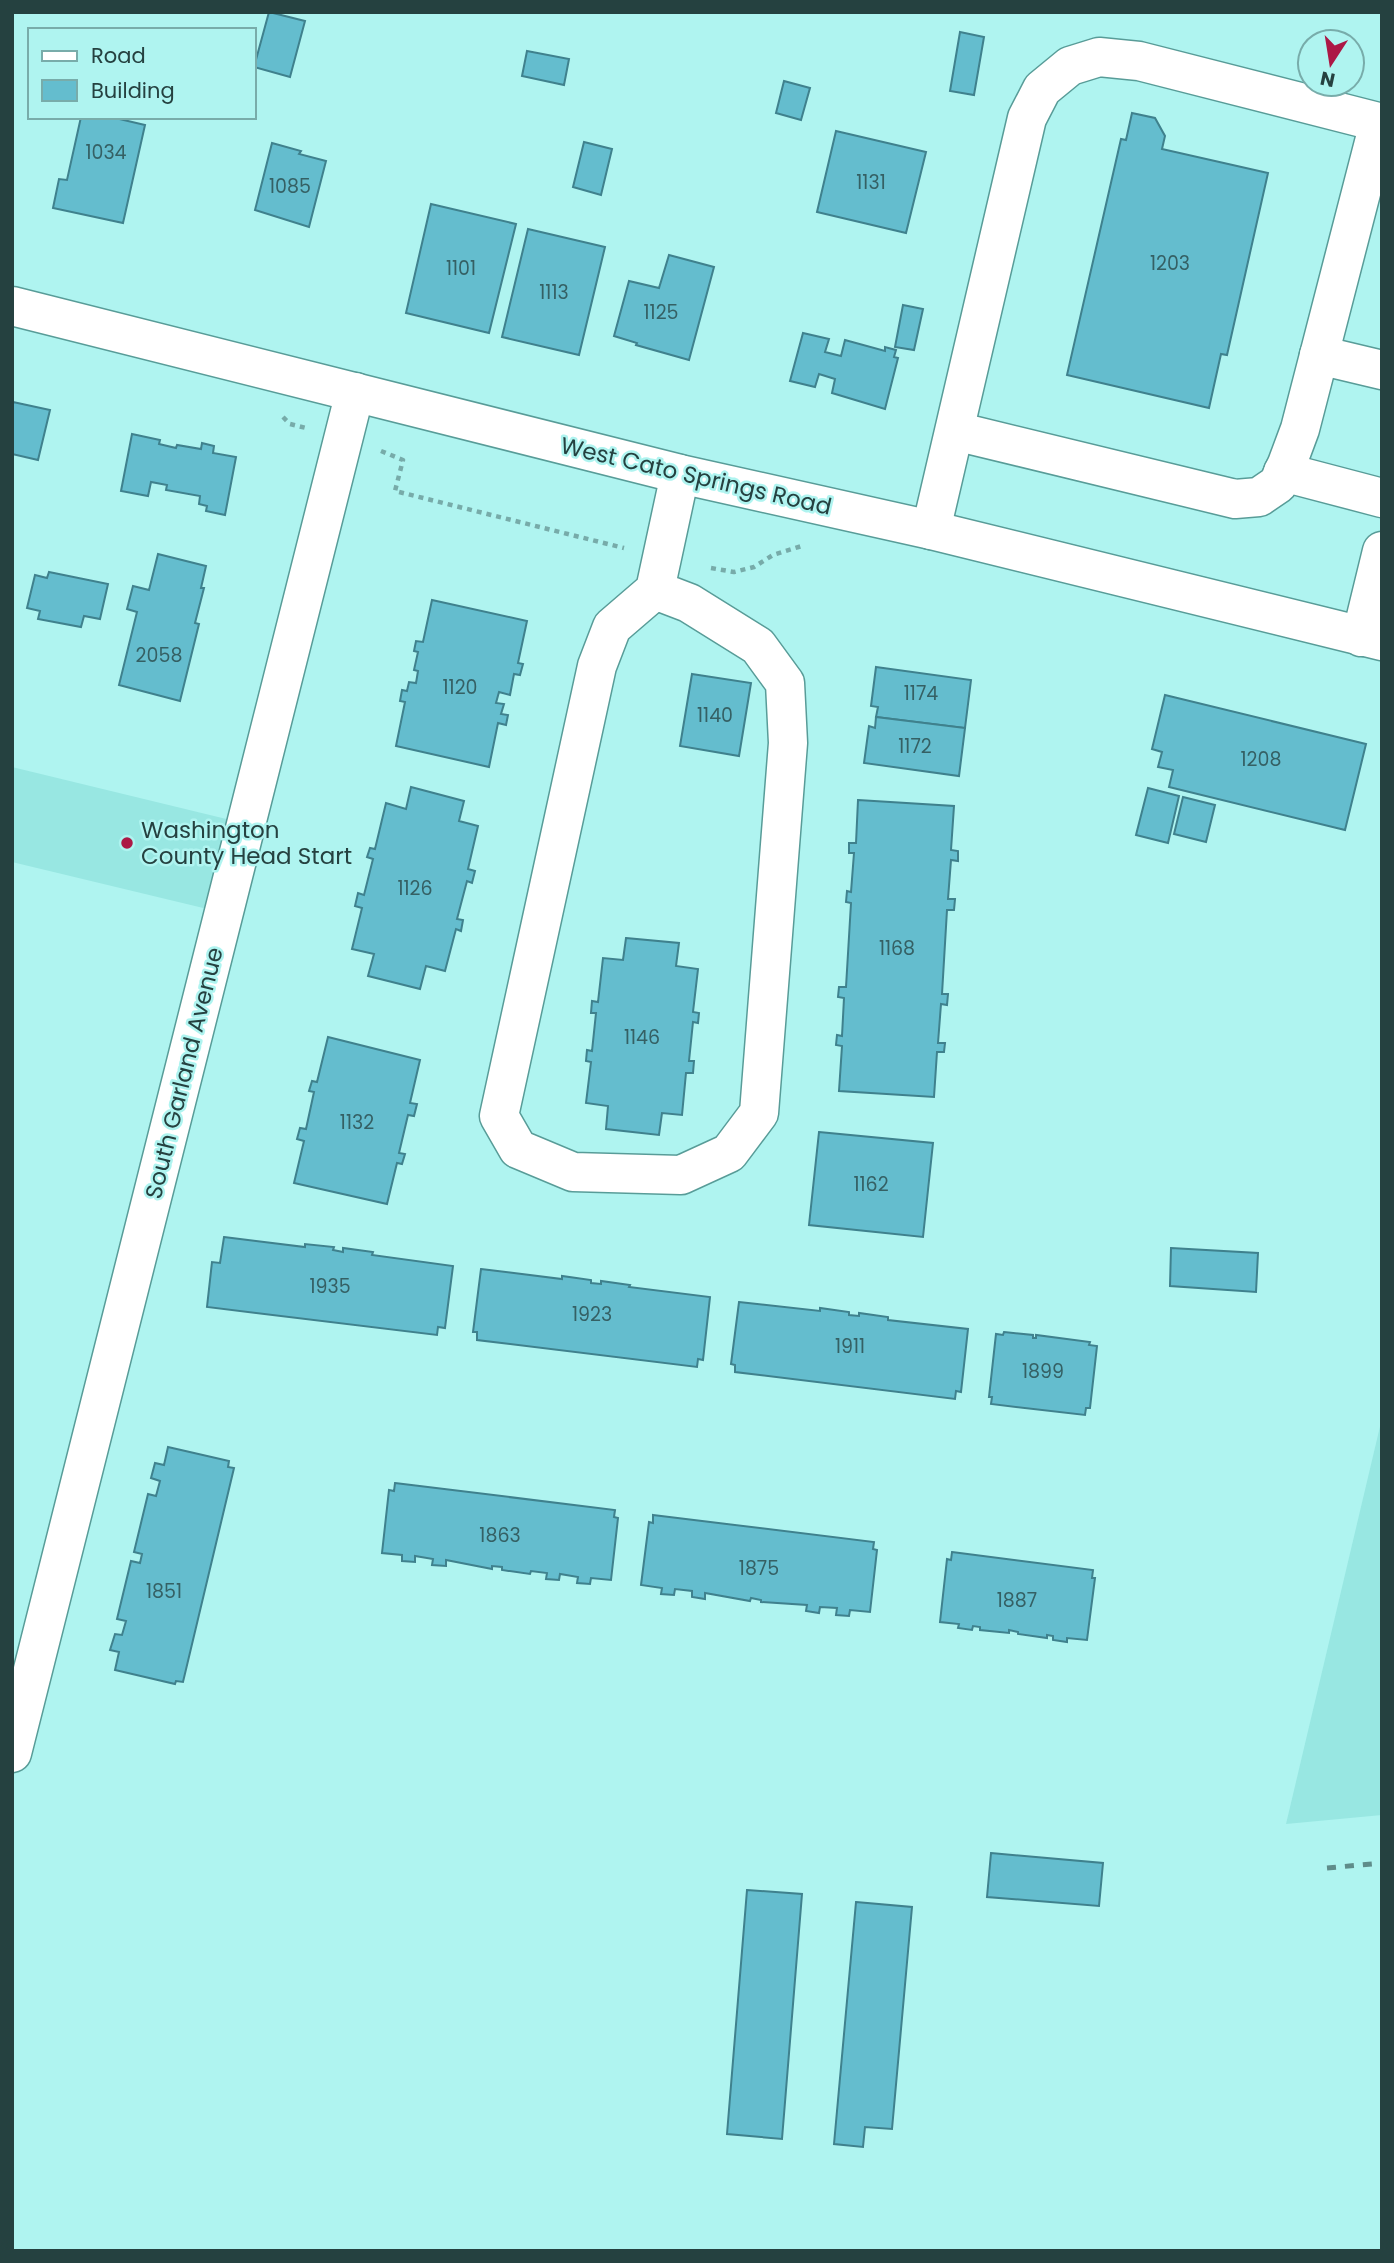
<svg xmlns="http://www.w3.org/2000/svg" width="1394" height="2263" font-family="Poppins,sans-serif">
<rect width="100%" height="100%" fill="#aff4f0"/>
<!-- built -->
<g fill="#98e7e2">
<path d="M12,767L247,824L224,913L12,862Z"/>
<path d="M1382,1418V1815L1286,1824Z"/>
</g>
<!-- building -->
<g fill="#64bdce" stroke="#3f818d" stroke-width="2">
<path d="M269,12L305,21L290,77L254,67Z"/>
<path d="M960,32L984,37L974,95L950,91Z"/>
<path d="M527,51L569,59L564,85L522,76Z"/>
<path d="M784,81L810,88L801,120L776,113Z"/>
<path d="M1132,113L1155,118L1165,136L1162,149L1268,173L1227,355L1221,354L1209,408L1067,375L1121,139L1126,140Z"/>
<path d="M81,117H111L145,125L123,223L53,208L59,179L67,180Z"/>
<path d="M836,131L926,152L906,233L817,212Z"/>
<path d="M584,142L612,149L601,195L573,187Z"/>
<path d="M272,143L301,151L299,154L326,161L309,227L255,210Z"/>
<path d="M431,204L516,224L489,333L406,313Z"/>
<path d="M528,229L605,247L579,355L502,337Z"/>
<path d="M669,255L714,267L689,360L636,345L637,343L614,336L629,281L659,288Z"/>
<path d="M903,305L923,309L914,350L895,347Z"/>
<path d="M803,333L829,339L825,352L841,356L845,340L885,351V347L896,350L894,357L898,358L885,409L832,393L835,379L819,374L815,387L790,381Z"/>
<path d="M13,402L50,410L38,460L12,454Z"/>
<path d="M132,434L160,440L159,444L176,448L177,445L201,449L202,443L214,446L213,453L236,457L225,515L206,511L207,506L199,504L200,496L166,490L167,485L151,482L148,496L121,491Z"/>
<path d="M158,554L206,566L201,588H204L195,623L199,624L180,701L119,685L137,612L127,609L133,586L149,590Z"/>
<path d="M49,572L108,584L100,619L84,616L81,627L38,619L40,611L27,608L35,575L47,578Z"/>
<path d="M432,600L527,621L518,663L523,664L520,675L514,674L510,695L499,692L496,703L504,704L501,714L508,715L506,725L498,723L489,767L396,746L405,702L400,701L402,690L407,691L409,682L416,683L418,671L414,670L418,652L414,651L416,641L423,642Z"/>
<path d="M876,667L971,680L965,728L876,717L878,707L871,706Z"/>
<path d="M692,674L751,683L739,756L680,746Z"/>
<path d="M1165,695L1366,744L1345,830L1169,787L1173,770L1158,767L1162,752L1152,749Z"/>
<path d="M876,717L965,728L959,776L864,763L869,726L875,728Z"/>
<path d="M411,787L464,801L459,821L478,826L468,869L475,871L472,883L467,881L457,919L463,920L461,931L456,929L445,971L426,966L420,989L368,976L374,954L352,949L362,908L355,906L358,893L364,895L373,859L367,857L370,848L375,849L386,803L406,809Z"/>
<path d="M1148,788L1179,796L1168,843L1136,835Z"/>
<path d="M1183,797L1215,805L1206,842L1174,834Z"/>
<path d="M858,800L954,806L951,850L958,851V861L951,860L948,899H955L954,910H947L942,994H948L947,1005L941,1004L938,1043H945L944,1052H937L934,1097L839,1091L842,1046L836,1045L837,1035L842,1036L844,998L838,997L839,987H846L851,903L846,902L847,891L851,892L854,853H849V843H856Z"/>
<path d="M626,938L679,943L676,966L698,969L693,1012L699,1013L698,1023L693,1022L689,1061H694L693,1073H686L682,1115L662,1113L659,1135L606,1129L608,1106L586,1103L591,1062L586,1061L587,1050L592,1051L596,1013H591L592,1001L598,1002L603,958L623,960Z"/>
<path d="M328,1037L420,1060L410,1103L417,1104L414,1116L408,1115L399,1153L405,1154L402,1164L397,1163L387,1204L294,1183L304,1141L297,1139L300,1128L306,1129L314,1092L309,1091L312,1081L317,1082Z"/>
<path d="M819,1132L933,1143L923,1237L809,1225Z"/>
<path d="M224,1237L305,1247V1244L334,1247L333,1250L343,1252V1248L373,1252L372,1255L453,1266L445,1328L438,1327L437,1335L207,1307L212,1262L220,1263Z"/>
<path d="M1171,1248L1258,1253L1256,1292L1170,1286Z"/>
<path d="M481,1269L562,1279V1276L591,1280V1283L601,1284V1281L630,1285L629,1287L710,1297L703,1360L698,1359L697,1367L477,1340V1332H473Z"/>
<path d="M739,1302L820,1311V1308L849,1312V1315L859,1316V1313L888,1317V1320L968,1329L961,1392L956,1391L955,1399L735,1372V1365L731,1364Z"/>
<path d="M1004,1332L1033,1335V1338H1036V1335L1090,1342L1089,1345L1097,1346L1090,1408H1086L1085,1415L991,1404L992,1397H989L996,1334L1003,1335Z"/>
<path d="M168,1447L229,1461L228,1467L234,1468L183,1682L176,1681L175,1684L115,1670L119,1652L110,1650L115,1634L122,1635L126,1621L117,1619L131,1561L140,1563L142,1554L134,1552L148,1494L156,1496L160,1481L151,1478L155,1463L164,1465Z"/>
<path d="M395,1483L615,1510L614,1517L618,1518L611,1580L591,1578L590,1584L577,1583L578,1577L560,1574L559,1580L546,1579L547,1573L531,1571L530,1574L502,1570V1567L492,1566V1569L446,1560V1566L432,1565L433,1559L415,1556V1562L402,1561V1555L382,1553L389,1490L394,1491Z"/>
<path d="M653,1515L874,1542L873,1549L877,1550L870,1612L850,1610L849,1616L836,1615L837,1608L820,1607L819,1613L806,1611L807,1605L761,1602V1600L751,1598L750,1601L705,1593V1599L692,1597V1591L675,1589L674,1595L661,1594L662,1588L641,1585L649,1522L653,1523Z"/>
<path d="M952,1552L1093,1570L1092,1578H1095L1087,1640L1067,1638V1642L1053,1640V1636L1047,1635V1638L1018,1634V1632L1009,1630V1633L980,1630V1627L973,1626L972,1630L958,1628L959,1624L940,1622L947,1559L951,1560Z"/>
<path d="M991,1853L1103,1863L1099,1906L987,1897Z"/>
<path d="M747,1890L802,1894L782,2139L727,2134Z"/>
<path d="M856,1902L912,1907L892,2129L865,2127L863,2147L834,2144Z"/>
</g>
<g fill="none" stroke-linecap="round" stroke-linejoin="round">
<defs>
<g id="minor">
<path d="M12,306L680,474L931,530L1382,641"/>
<path d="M1319,355L1382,370"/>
<path d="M955,431L1235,499L1259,497L1278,484L1287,464L1300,429L1379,123"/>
<path d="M1283,472L1382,498"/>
<path d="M931,530L1027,118L1042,89L1070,66L1099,57L1139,61L1382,123"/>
<path d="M655,590L689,603L758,646L785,683L788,743L759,1113L729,1153L681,1175L573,1172L518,1149L499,1116L597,666L612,627L655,590L680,474"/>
<path d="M1361,637L1382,551"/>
<path d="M12,1753L355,392"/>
</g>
</defs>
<!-- minor casing -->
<use href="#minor" stroke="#589c98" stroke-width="41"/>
<!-- path -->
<g stroke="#77aba9" stroke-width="4.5" stroke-dasharray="5 5" stroke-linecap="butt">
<path d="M283,417L290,424L306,428"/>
<path d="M381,451L403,460L395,491L624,548"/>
<path d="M711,568L734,572L754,567L773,555L805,545"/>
</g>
<!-- minor -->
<use href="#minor" stroke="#fff" stroke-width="38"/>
<!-- rail -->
<path stroke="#5f8c8a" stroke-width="5" stroke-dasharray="9 9" stroke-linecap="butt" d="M1327,1868L1382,1863"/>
</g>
<!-- markers -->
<circle fill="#ac1845" stroke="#aff4f0" stroke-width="2.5" cx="127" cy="843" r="7"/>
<g text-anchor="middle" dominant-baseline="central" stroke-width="5" stroke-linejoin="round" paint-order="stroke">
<!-- number labels -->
<g font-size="19" fill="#356064">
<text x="106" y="152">1034</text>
<text x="871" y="182">1131</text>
<text x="290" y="186">1085</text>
<text x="1170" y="263">1203</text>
<text x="461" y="268">1101</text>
<text x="554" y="292">1113</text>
<text x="661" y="312">1125</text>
<text x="159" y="655">2058</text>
<text x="460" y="687">1120</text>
<text x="921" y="693">1174</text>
<text x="715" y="715">1140</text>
<text x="915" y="746">1172</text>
<text x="1261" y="759">1208</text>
<text x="415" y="888">1126</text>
<text x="897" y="948">1168</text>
<text x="642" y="1037">1146</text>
<text x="357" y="1122">1132</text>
<text x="871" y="1184">1162</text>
<text x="330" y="1286">1935</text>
<text x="592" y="1314">1923</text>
<text x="850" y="1346">1911</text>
<text x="1043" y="1371">1899</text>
<text x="500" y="1535">1863</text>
<text x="759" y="1568">1875</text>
<text x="164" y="1591">1851</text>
<text x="1017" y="1600">1887</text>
</g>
<!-- street labels -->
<g font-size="23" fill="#254140" stroke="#aff4f0">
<text transform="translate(696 476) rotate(13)">West Cato Springs Road</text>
<text transform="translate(184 1073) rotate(-76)">South Garland Avenue</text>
</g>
<!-- poi labels -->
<g font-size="23" fill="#254140" stroke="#aff4f0" text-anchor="start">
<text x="141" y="830">Washington<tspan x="141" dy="26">County Head Start</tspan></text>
</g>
</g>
<!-- border -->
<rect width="1394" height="2263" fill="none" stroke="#254140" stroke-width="28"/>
<!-- legend -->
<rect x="28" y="28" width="228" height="91" fill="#aff4f0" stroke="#78acaa" stroke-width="2"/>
<rect x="42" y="51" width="35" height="10" fill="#ffffff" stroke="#78acaa" stroke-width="2"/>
<text x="91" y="63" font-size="21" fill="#254140">Road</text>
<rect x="42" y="80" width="35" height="21" fill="#64bdce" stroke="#78acaa" stroke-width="2"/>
<text x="91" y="98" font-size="21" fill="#254140">Building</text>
<!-- north arrow -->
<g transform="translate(1331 63) rotate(192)"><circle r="33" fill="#aff4f0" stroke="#78acaa" stroke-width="2"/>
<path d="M0-5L12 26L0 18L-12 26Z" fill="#ac1845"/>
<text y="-10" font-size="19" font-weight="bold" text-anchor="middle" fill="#254140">N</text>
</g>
</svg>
